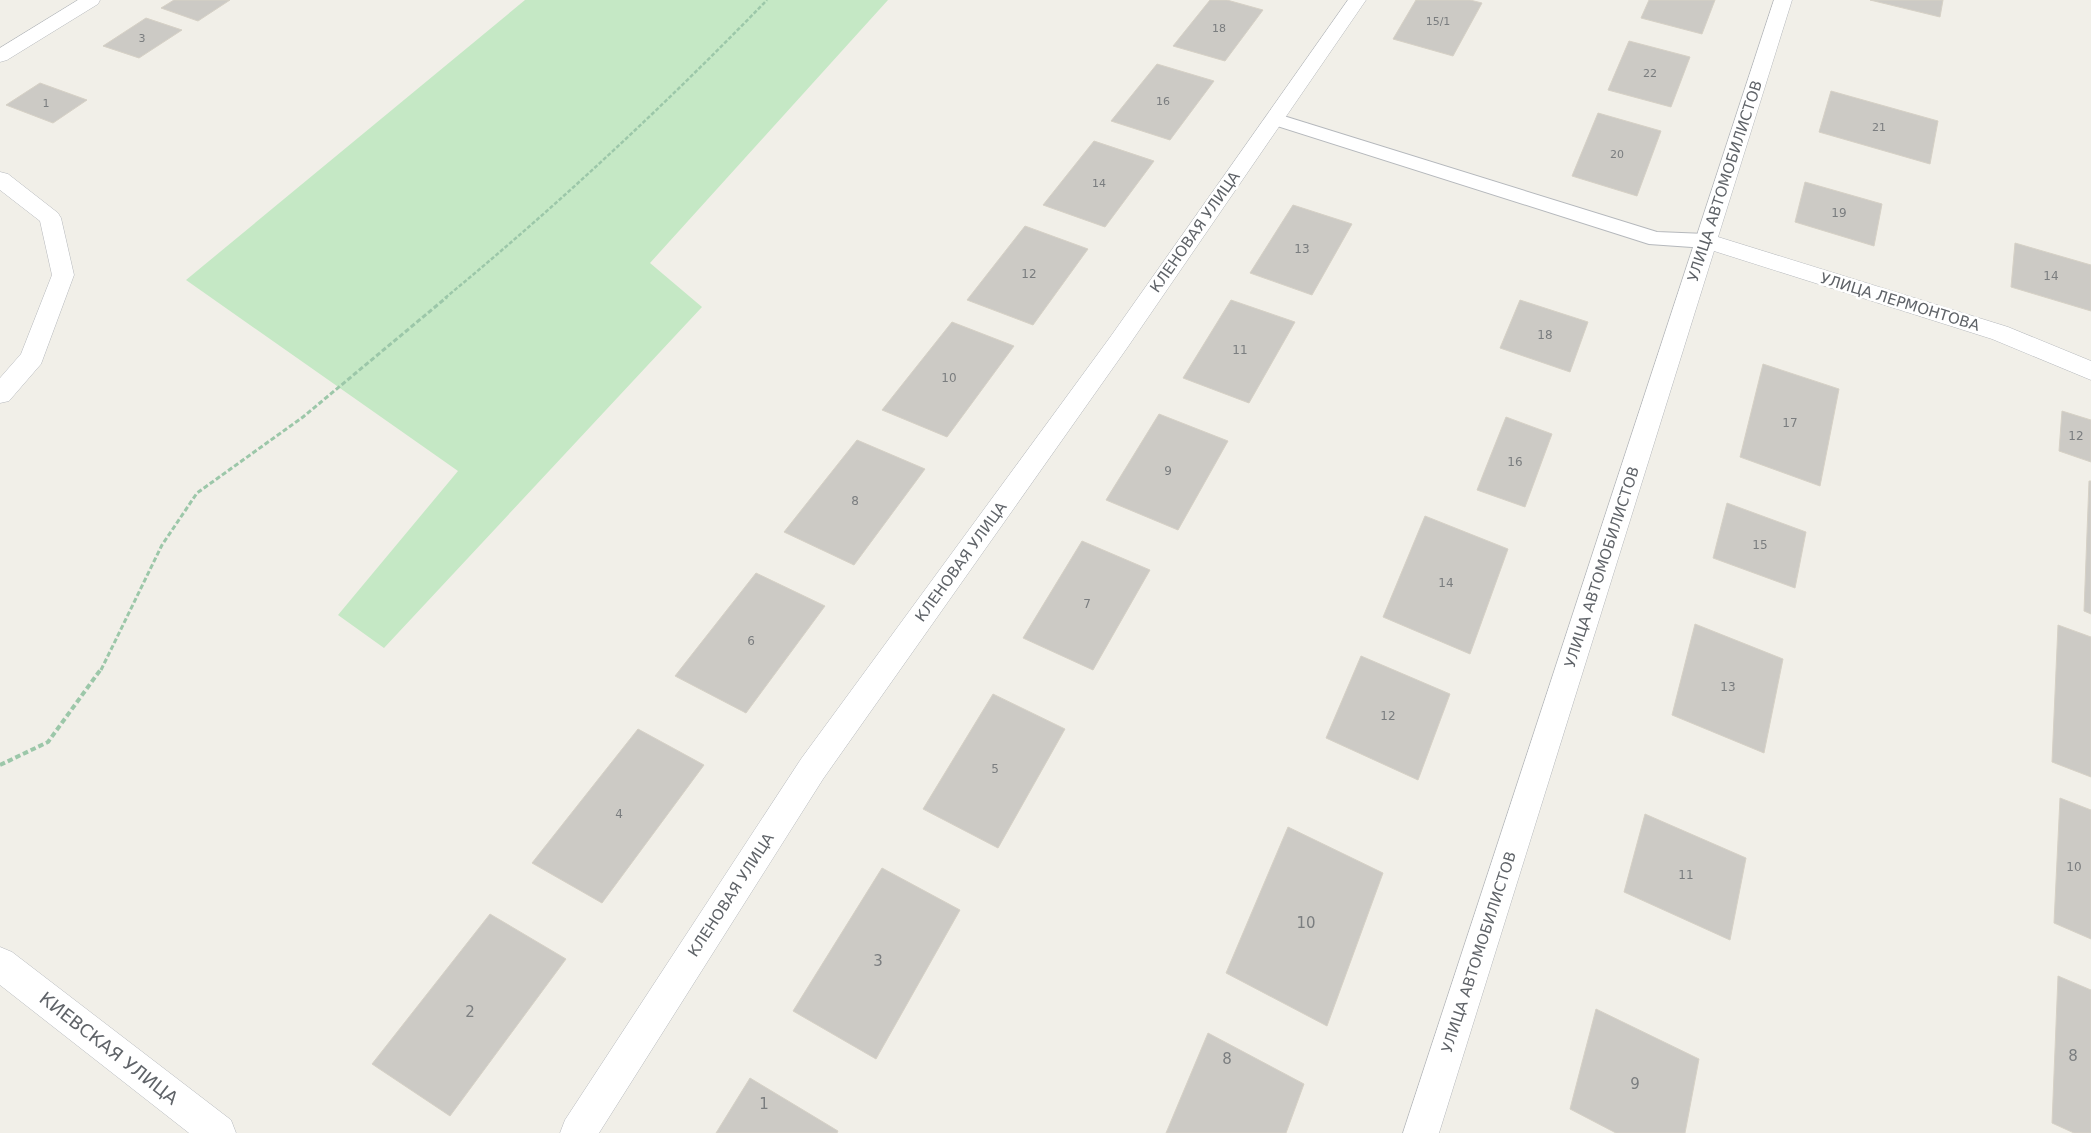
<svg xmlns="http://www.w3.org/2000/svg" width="2091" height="1133" font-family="'DejaVu Sans',sans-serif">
<rect width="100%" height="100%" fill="#f1efe8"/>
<!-- green -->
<path fill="#c5e8c5" d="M525,0H888L650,263L702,307L384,648L338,615L458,471L186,280Z"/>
<!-- building -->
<g fill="#cccac5" stroke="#d6d1c6">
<path d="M174,0H230L198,21L161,8Z"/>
<path d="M1210,0H1227L1263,10L1225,61L1173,46Z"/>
<path d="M1416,0H1470L1482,3L1453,56L1393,39Z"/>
<path d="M1649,0H1715L1702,34L1641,18Z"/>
<path d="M1870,0H1943L1940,17Z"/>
<path d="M146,18L182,30L139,58L103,46Z"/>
<path d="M1629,41L1690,57L1671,107L1608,90Z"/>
<path d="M1157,64L1214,81L1170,140L1111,121Z"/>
<path d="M40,83L87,100L53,123L6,105Z"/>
<path d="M1831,91L1938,121L1930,164L1819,132Z"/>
<path d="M1598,113L1661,131L1637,196L1572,176Z"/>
<path d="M1094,141L1154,161L1105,227L1043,205Z"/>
<path d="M1805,182L1882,204L1874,246L1795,222Z"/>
<path d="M1293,205L1352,224L1312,295L1250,273Z"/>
<path d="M1025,226L1088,249L1033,325L967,300Z"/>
<path d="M2015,243L2091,265V311L2011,287Z"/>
<path d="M1231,300L1295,322L1249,403L1183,378Z"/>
<path d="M1520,300L1588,322L1570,372L1500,348Z"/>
<path d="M952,322L1014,346L947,437L882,410Z"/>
<path d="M1763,364L1839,389L1820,486L1740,457Z"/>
<path d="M2062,411L2091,420V462L2059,451Z"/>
<path d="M1159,414L1228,441L1178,530L1106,500Z"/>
<path d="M1506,417L1552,434L1525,507L1477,490Z"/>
<path d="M857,440L925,469L854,565L784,532Z"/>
<path d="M2089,481H2091V614L2084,611Z"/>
<path d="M1727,503L1806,532L1795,588L1713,558Z"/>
<path d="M1425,516L1508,549L1470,654L1383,617Z"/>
<path d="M1082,541L1150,570L1093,670L1023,638Z"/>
<path d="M756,573L825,606L746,713L675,676Z"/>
<path d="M1695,624L1783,659L1764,753L1672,715Z"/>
<path d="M2058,625L2091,637V777L2052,762Z"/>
<path d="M1361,656L1450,694L1418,780L1326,738Z"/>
<path d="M993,694L1065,729L998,848L923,809Z"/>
<path d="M638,729L704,765L602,903L532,863Z"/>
<path d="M2060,798L2091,810V939L2054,923Z"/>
<path d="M1645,814L1746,858L1730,940L1624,892Z"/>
<path d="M1288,827L1383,873L1327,1026L1226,973Z"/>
<path d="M882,868L960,910L876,1059L793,1011Z"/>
<path d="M490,914L566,959L450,1116L372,1064Z"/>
<path d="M2058,976L2091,990V1133H2074L2052,1123Z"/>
<path d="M1596,1009L1699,1059L1685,1133H1616L1570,1109Z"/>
<path d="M1208,1033L1304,1084L1286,1133H1166Z"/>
<path d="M750,1078L838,1131L837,1133H716Z"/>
</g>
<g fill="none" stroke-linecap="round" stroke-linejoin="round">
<defs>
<path id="service" d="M1274,113L1657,232L1706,234L1713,236L1716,241L1713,246L1706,248L1649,244L1268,123L1265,119L1268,115Z"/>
<g id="minor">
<path d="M78,0H100L98,4L7,60L0,62V48Z"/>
<path d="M1348,0H1366L1127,348L823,779L599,1133H560L565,1120L801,759L1111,336Z"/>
<path d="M1774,0H1792L1718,237L2008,327L2091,361V380L1992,339L1714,251L1439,1133H1403Z"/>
</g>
<g id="tertiary">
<path d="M0,172L8,174L58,213L61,218L74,275L41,364L9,401L0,403V378L21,354L52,275L40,221L0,190Z"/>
<path d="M0,947L12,952L231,1120L236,1133H189L0,985Z"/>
</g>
</defs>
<!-- service casing -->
<use href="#service" stroke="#b5b8bc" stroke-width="2"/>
<!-- minor casing -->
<use href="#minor" stroke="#b5b8bc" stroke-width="1"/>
<!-- tertiary casing -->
<use href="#tertiary" stroke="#b5b8bc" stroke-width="1"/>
<!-- path-far2 -->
<path stroke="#9cc7a9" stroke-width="2.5" stroke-dasharray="4 2" stroke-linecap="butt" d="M445,298C558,205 665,105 767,0"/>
<!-- path-far1 -->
<path stroke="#9cc7a9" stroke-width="3" stroke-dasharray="5 2.5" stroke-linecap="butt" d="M101,670L162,545L197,493L303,417L447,297"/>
<!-- path -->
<path stroke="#9cc7a9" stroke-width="4" stroke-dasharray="5.5 3" stroke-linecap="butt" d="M0,765L48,742L101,669"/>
<!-- service -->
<use href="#service" fill="#fff" fill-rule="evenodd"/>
<!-- minor -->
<use href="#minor" fill="#fff" fill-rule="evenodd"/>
<!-- tertiary -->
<use href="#tertiary" fill="#fff" fill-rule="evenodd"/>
</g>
<g text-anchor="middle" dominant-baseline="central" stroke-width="5" stroke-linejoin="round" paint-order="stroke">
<!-- far-number labels -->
<g font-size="11" fill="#7a7d7f">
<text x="1438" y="21">15/1</text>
<text x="1219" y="28">18</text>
<text x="142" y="38">3</text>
<text x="1650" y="73">22</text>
<text x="1163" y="101">16</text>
<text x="46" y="103">1</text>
<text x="1879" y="127">21</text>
<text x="1617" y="154">20</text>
<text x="1099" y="183">14</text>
</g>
<!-- number labels -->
<g font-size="12" fill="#7a7d7f">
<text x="1839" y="213">19</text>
<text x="1302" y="249">13</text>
<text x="1029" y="274">12</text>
<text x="2051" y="276">14</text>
<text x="1545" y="335">18</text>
<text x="1240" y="350">11</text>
<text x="949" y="378">10</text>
<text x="1790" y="423">17</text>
<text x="2076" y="436">12</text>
<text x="1515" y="462">16</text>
<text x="1168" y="471">9</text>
<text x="855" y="501">8</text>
<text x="1760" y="545">15</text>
<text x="1446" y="583">14</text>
<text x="1087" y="604">7</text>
<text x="751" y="641">6</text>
<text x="1728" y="687">13</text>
<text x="1388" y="716">12</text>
<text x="995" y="769">5</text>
<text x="619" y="814">4</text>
<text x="2074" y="867">10</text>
<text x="1686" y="875">11</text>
</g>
<!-- street labels -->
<g font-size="15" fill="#5f6368" stroke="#fff">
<text transform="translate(1725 181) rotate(-72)">УЛИЦА АВТОМОБИЛИСТОВ</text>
<text transform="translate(1195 232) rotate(-55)">КЛЕНОВАЯ УЛИЦА</text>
<text transform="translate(1900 302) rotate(17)">УЛИЦА ЛЕРМОНТОВА</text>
<text transform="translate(961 562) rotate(-54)">КЛЕНОВАЯ УЛИЦА</text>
<text transform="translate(1602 567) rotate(-72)">УЛИЦА АВТОМОБИЛИСТОВ</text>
<text transform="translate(731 895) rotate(-57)">КЛЕНОВАЯ УЛИЦА</text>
<text transform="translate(1479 952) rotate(-72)">УЛИЦА АВТОМОБИЛИСТОВ</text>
</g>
<!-- near-number labels -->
<g font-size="15" fill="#7a7d7f">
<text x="1306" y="923">10</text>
<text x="878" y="961">3</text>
<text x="470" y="1012">2</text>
<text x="2073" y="1056">8</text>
<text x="1227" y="1059">8</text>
<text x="1635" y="1084">9</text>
<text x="764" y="1104">1</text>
</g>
<!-- near-street labels -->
<g font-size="18" fill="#5f6368" stroke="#fff">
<text transform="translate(109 1048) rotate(38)">КИЕВСКАЯ УЛИЦА</text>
</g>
</g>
</svg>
